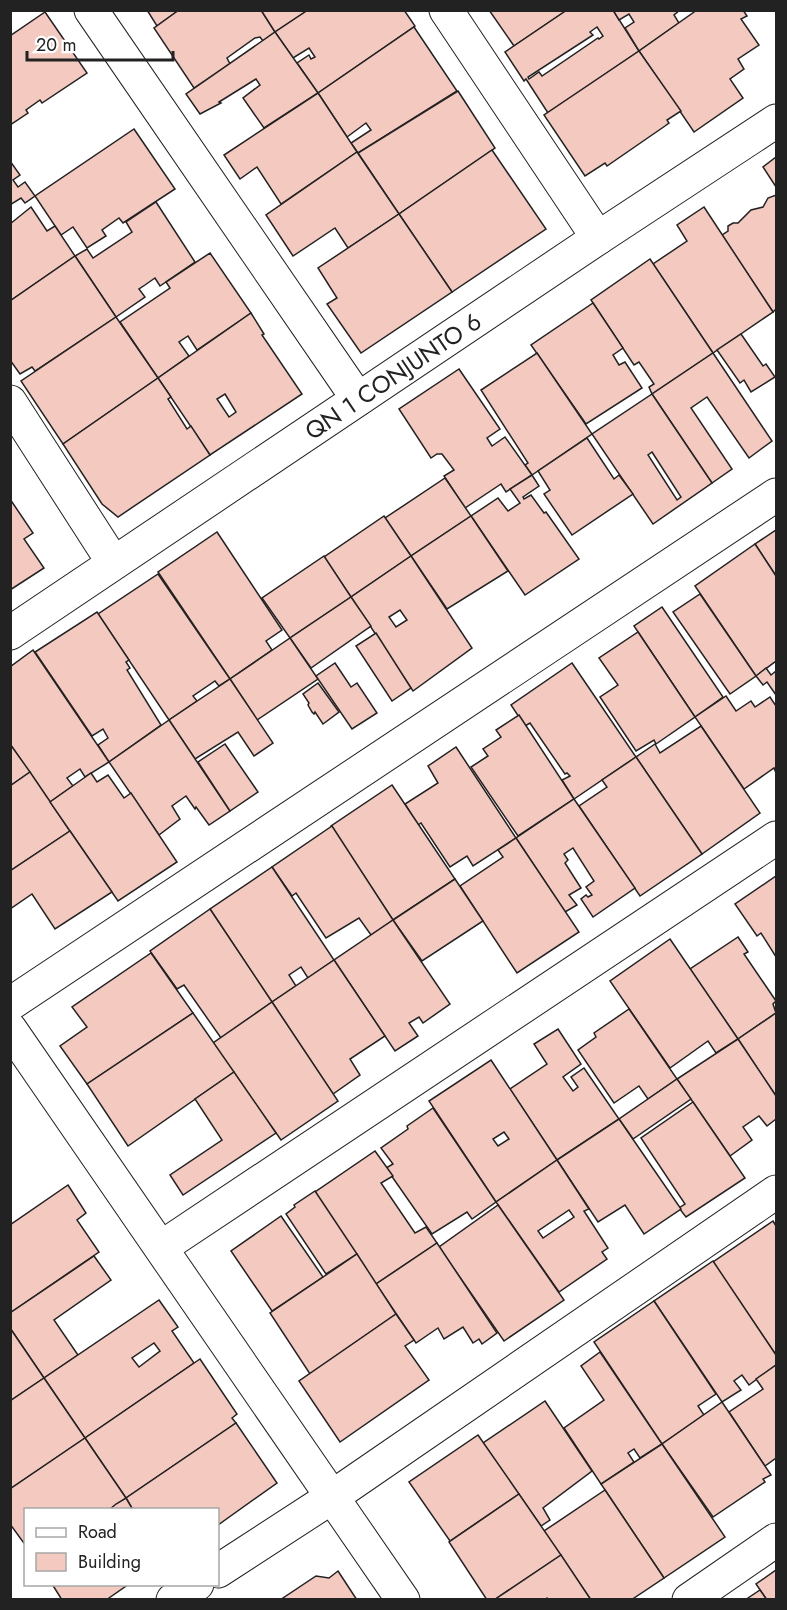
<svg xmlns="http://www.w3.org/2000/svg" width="787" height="1610" font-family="Jost,sans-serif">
<rect width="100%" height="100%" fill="#fff"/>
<!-- building -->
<g fill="#f3c9c0" stroke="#222" stroke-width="1.5" fill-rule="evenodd">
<path d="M147,10H179L157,26Z"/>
<path d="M179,10H261L275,32L263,41L260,37L255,38L227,58L230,64L194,88L154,28Z"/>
<path d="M261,10H308L275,32Z"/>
<path d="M308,10H404L415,26L318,93L297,63L309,55L311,59L315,57L309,48L293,58L275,32Z"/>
<path d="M489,10H567L514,46Z"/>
<path d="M567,10H613L639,51L548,113L526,79L524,81L505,52ZM597,27L603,36L599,39L598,38L542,76L539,72L529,79L528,77L593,35L590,32Z"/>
<path d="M613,10H680L674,15L679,23L639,51L625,28L634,22L629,14L619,20Z"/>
<path d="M697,10H743L747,16L741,19L759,45L738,59L744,69L730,79L743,98L694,132L639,51Z"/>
<path d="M45,12L87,73L42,103L40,100L26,110L28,113L10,125V36Z"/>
<path d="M414,27L457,91L358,153L351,143L371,130L366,123L347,137L318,93Z"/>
<path d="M275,32L318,93L264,128L243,98L260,85L256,79L219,102L221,103L200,114L186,94Z"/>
<path d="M639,51L681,111L667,120L669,123L665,126L607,166L605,163L585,176L544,115Z"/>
<path d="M458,91L495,148L399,214L358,153Z"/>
<path d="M318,93L357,152L281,204L257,167L240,179L224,155Z"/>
<path d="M134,129L175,189L123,223L119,218L102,230L106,236L87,248L73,227L61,235L35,196Z"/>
<path d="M492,150L546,229L452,292L399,214Z"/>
<path d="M357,152L399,214L348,248L335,228L293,256L266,215Z"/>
<path d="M776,157V187L763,167Z"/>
<path d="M10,161L20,175L13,180L18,187L25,182L35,196L25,203L21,198L10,205Z"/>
<path d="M776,195V309L773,312L722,235L728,231V226L733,223H738L751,210L763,207L768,198Z"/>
<path d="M156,202L195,262L160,286L155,278L145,285L139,289L145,297L116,317L75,256L87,249L93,258L132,232L126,222Z"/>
<path d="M31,207L47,231L55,226L75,256L10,301V224Z"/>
<path d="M704,207L773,312L713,353L653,264L687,241L677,225Z"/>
<path d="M399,214L452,292L361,353L327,304L337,298L318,268Z"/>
<path d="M210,253L251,313L197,350L188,336L179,342L189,356L158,378L120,322L170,288L166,282Z"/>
<path d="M75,256L116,317L35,371L32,367L20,374L10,360V301Z"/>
<path d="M650,259L713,353L652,394L649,387L654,384L639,362L634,365L591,300Z"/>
<path d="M593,303L623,348L613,355L619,365L625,362L642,388L586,424L531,345Z"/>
<path d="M251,313L264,334L262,335L302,394L210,455L158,378ZM225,394L236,412L229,417L217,399Z"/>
<path d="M116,317L158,378L63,444L21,381Z"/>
<path d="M741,334L763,366L766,364L775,377L751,392L744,380L740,383L717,350Z"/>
<path d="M537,353L592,434L532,475L525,465L528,463L481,390Z"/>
<path d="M713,353L772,441L749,458L707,397L691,408L732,469L712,483L652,394Z"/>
<path d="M459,369L500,429L487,438L492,446L505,437L532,475L506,492L501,484L465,508L444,476L454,470L442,454H437L431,458L399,409Z"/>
<path d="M158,378L171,397L168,399L187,429L191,426L210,455L118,517L102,504L63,444Z"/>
<path d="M652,394L712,483L653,524L592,434ZM652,452L681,497L677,500L648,455Z"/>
<path d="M587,438L614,479L619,475L633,494L572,535L544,494L550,490L538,471Z"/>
<path d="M532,475L539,486L523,497L524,499L531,495L544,513L546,512L579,559L525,595L471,516L498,498L508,511L520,503L510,489Z"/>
<path d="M445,478L471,516L411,556L385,518Z"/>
<path d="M10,499L33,533L24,539L44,568L10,590Z"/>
<path d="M384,516L411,556L351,597L324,557Z"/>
<path d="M471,516L508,571L447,609L411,556Z"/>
<path d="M776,530V576L755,544Z"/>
<path d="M217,532L282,630L266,641L272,650L230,679L158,572Z"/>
<path d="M755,544L776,576V661L756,676L695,586Z"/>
<path d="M324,556L351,597L290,638L262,598Z"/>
<path d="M411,556L472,648L413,691L351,597ZM400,610L407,620L396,627L389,617Z"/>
<path d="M158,574L230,679L219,686L215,681L193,696L197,701L169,720L98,614Z"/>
<path d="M700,594L756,676L730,694L673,612Z"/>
<path d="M351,597L371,626L311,668L290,638Z"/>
<path d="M662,607L723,697L695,717L634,626Z"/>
<path d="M97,612L129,660L126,662L130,668L127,670L161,725L109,762L98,745L108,738L103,729L92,736L35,652Z"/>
<path d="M638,632L695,717L656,744L654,740L636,751L600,697L618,685L599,658Z"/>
<path d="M376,633L411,688L392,701L356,646Z"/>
<path d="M290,638L318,679L257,720L230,679Z"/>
<path d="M33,650L109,762L85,777L80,769L67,778L73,786L50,802L10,744V667Z"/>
<path d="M335,663L351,687L357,683L377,713L352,729L316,676Z"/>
<path d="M572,663L636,757L574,799L562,780L570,776L567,773L565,774L530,723L525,726L511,705Z"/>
<path d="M766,668L771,675L776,671V695L767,682L763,685L756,676Z"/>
<path d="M230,679L273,743L254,756L238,732L195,759L169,720Z"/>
<path d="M318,683L339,712L323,724L315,712L314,714L312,712L308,705L309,703L303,694Z"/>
<path d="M726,696L736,711L751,701L755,707L770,697L776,706V773L774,768L744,789L695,717Z"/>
<path d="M519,715L574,799L518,836L471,767L488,756L483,749L501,737L496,730Z"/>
<path d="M169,720L230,811L209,825L196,807L195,809L186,796L172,806L180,819L159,835L109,762Z"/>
<path d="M701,726L760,813L702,854L636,757L655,744L660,753Z"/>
<path d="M10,744L30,772L10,786Z"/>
<path d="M225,744L258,792L230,811L198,762Z"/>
<path d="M456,747L516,838L473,866L467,856L450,867L421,823L418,825L405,804L438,783L428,766Z"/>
<path d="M636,757L702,854L640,896L579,806L607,787L602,780Z"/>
<path d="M30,772L70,831L10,871V786Z"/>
<path d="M91,773L97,782L108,775L124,798L131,793L177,862L118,901L50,802Z"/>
<path d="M392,785L455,879L393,920L331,826Z"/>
<path d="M574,799L635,888L593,917L581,899L586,895L588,897L592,895L586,887L594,881L573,848L564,854L568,860L565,863L581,888L569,895L577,905L565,912L516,838Z"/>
<path d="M332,826L393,920L371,935L359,918L326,938L296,893L292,896L272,867Z"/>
<path d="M70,831L112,892L55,929L32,894L10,909V871Z"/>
<path d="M516,838L579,932L517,973L460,886L503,857L498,850Z"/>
<path d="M272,867L334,960L308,978L301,967L289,975L296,986L272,1002L210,909Z"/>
<path d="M776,876V957L761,933L757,936L735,904Z"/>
<path d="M455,879L483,921L422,961L393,920Z"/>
<path d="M210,909L272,1002L221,1038L184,985L177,989L150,951Z"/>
<path d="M393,920L450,1004L423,1023L419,1017L409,1023L418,1036L395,1051L334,960Z"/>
<path d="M738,937L748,952L744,954L776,1001L773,1004L776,1013L738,1039L690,969Z"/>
<path d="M670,939L738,1039L716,1053L708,1041L670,1068L610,981Z"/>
<path d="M151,953L193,1013L87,1084L60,1046L87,1027L72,1007Z"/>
<path d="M334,960L385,1036L350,1059L360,1075L333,1094L272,1002Z"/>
<path d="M272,1002L338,1101L281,1140L213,1043Z"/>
<path d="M629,1009L677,1079L648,1099L639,1086L614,1103L578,1050L596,1037L594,1033Z"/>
<path d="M193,1013L234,1072L128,1146L87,1084Z"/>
<path d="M776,1013V1096L738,1039Z"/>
<path d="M558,1029L581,1064L563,1077L573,1091L578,1087L571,1077L584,1068L619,1119L557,1160L510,1089L547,1064L534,1044Z"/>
<path d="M738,1039L776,1096V1119L767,1126L759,1116L743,1127L752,1140L730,1156L677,1079Z"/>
<path d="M491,1060L557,1160L496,1202L429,1101ZM504,1132L509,1139L498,1146L493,1139Z"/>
<path d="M234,1072L276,1133L183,1195L170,1175L222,1140L195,1099Z"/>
<path d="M677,1079L691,1099L633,1139L619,1119Z"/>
<path d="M693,1102L745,1178L686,1217L679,1208L685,1204L641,1138Z"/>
<path d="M433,1108L496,1202L472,1219L467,1212L432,1234L386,1168L393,1164L381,1148L408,1129L407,1126Z"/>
<path d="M619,1119L681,1209L644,1234L625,1205L598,1222L557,1160Z"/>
<path d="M375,1151L393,1176L381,1183L415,1233L426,1227L437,1243L376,1284L315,1192Z"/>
<path d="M557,1160L589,1209L584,1211L608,1248L602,1252L607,1259L559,1292L496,1202ZM569,1210L574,1217L543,1238L538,1231Z"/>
<path d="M68,1185L86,1213L77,1220L99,1252L10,1313V1225Z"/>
<path d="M315,1191L357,1254L326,1274L286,1214L295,1207L294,1205Z"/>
<path d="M498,1205L564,1300L504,1341L439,1247Z"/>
<path d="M281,1216L323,1277L272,1311L231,1251Z"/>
<path d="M773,1221L776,1226V1355L713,1262Z"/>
<path d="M437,1243L497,1333L482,1344L479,1339L473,1343L463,1327L444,1339L438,1328L416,1343L376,1284Z"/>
<path d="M357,1254L396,1314L310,1374L270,1313Z"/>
<path d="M94,1256L111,1280L54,1320L78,1355L44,1378L10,1328V1313Z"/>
<path d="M713,1261L776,1355V1365L749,1385L742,1375L734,1381L741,1390L722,1402L654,1301Z"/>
<path d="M159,1300L178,1327L172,1331L194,1363L85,1438L44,1378ZM154,1343L160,1351L139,1367L132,1358Z"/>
<path d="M654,1301L716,1394L698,1406L704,1415L662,1444L594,1342Z"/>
<path d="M396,1314L414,1340L405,1346L429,1380L340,1442L299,1381Z"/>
<path d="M10,1328L44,1378L10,1401Z"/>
<path d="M600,1352L662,1444L640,1458L634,1449L628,1453L634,1462L601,1484L564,1428L604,1400L581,1366Z"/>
<path d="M200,1359L237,1414L232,1418L236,1423L126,1498L85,1438Z"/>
<path d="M776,1365V1458L765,1466L729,1412L763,1389L756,1379Z"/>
<path d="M44,1378L85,1438L10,1489V1401Z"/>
<path d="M545,1401L592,1471L543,1508L550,1520L541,1526L483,1443Z"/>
<path d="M722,1402L771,1475L763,1479L765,1482L713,1517L662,1444Z"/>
<path d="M236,1423L277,1483L218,1525V1510H133L126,1498Z"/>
<path d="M478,1435L519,1494L450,1541L409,1482Z"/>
<path d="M85,1438L126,1498L109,1510H26V1546L10,1524V1489Z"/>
<path d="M662,1444L725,1537L664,1578L601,1484Z"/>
<path d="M605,1490L664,1578L631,1600H591L544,1531Z"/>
<path d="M519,1494L561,1555L494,1600H487L449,1542Z"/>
<path d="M126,1498L133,1510H109L116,1504Z"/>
<path d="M561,1555L591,1600H549L547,1598L545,1600H494Z"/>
<path d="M776,1570V1600H767L756,1584Z"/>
<path d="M338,1571L357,1600H280L316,1576L329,1578Z"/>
<path d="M52,1584H129L106,1600H62Z"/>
<path d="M760,1590L767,1600H745Z"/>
</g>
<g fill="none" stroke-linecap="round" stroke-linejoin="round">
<defs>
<g id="minor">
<path d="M91,10L358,399"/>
<path d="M446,10L598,238"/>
<path d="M10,402L113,562"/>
<path d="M10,633L598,238L776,121"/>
<path d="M10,1004L776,495"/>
<path d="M10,1029L403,1600"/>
<path d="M162,1247L776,838"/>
<path d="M218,1571L332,1497L776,1192"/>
<path d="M173,1600L197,1584"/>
<path d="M689,1600L776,1540"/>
</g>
</defs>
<!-- minor casing -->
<use href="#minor" stroke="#222" stroke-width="35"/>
<!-- minor -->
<use href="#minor" stroke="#fff" stroke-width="33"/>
</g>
<g text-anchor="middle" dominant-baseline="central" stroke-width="4.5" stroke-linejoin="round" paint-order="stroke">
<!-- street labels -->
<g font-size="24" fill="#222" stroke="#fff">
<text transform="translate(393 376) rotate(-34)">QN 1 CONJUNTO 6</text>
</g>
</g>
<!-- border -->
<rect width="787" height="1610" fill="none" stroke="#222222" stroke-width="24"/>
<!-- legend -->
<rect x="24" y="1508" width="195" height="78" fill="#ffffff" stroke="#a7a7a7" stroke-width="1.5"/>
<rect x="36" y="1528" width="30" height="9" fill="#ffffff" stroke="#a7a7a7" stroke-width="1.5"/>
<text x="78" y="1538" font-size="18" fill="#222222">Road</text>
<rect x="36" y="1553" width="30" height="18" fill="#f3c9c0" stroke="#a7a7a7" stroke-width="1.5"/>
<text x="78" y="1568" font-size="18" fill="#222222">Building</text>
<!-- scale -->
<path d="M27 51v9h146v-9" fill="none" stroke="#222222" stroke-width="3"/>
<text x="36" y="51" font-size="18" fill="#222222" stroke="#ffffff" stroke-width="4.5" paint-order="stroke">20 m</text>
</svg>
